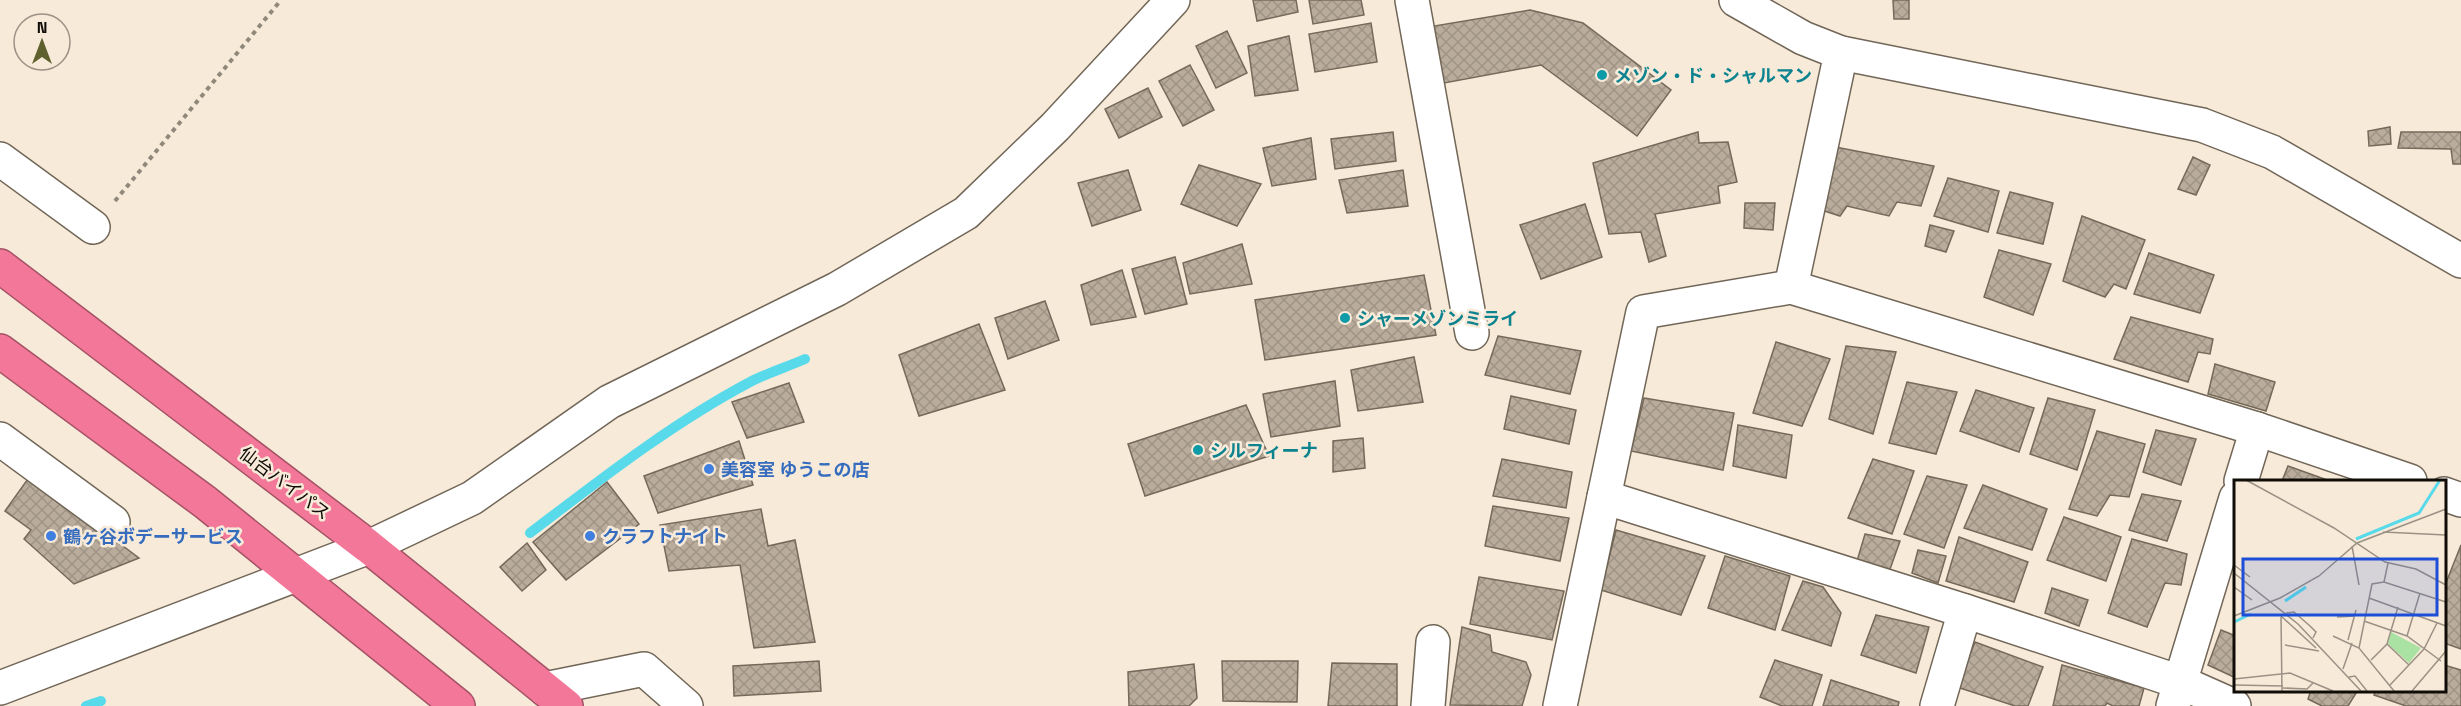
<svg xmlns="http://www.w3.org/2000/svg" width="2461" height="706" font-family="'Space Grotesk','Noto Sans JP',sans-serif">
<defs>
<pattern id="building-cross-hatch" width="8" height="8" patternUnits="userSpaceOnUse" patternTransform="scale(1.5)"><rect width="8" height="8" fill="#b9ac9c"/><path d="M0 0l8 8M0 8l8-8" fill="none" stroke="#9e9385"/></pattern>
</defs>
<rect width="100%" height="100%" fill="#f7ead9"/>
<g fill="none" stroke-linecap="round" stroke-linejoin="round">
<!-- stream -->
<g stroke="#59daea" stroke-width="10">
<path d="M530,533C601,479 671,424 750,382C767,373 787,367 805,359"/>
<path d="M86,706L101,701"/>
</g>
</g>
<!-- building -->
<g fill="url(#building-cross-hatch)" stroke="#75695a" stroke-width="1.5">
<path d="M1253,0H1296L1298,12L1257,21Z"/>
<path d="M1309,0H1361L1364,15L1313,24Z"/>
<path d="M1893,0H1909V19H1894Z"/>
<path d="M1530,10L1583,23L1671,90L1637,136L1541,65L1439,84L1428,27Z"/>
<path d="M1371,23L1377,62L1315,72L1309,34Z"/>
<path d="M1227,31L1247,73L1216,88L1196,46Z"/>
<path d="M1289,36L1298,90L1255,96L1248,46Z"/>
<path d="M1190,65L1214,110L1183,126L1159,81Z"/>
<path d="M1148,88L1162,117L1119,138L1105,109Z"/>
<path d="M2390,127L2391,144L2369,146L2368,131Z"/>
<path d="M1393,132L1396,161L1335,169L1331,139Z"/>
<path d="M1698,132L1699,143L1728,142L1737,182L1718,186L1720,203L1655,214L1666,256L1649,262L1641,232L1609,234L1593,163Z"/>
<path d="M2401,132H2461V164H2453L2451,149L2398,148Z"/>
<path d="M1311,138L1316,179L1272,186L1263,148Z"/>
<path d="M1825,145L1934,166L1921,206L1897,202L1889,216L1847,206L1840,216L1809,206Z"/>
<path d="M2193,157L2210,165L2196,195L2178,189Z"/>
<path d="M1199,165L1261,184L1237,226L1181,204Z"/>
<path d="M1128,170L1141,210L1092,226L1078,183Z"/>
<path d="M1403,170L1408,206L1347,213L1339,180Z"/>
<path d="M1948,178L1999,191L1988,232L1934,216Z"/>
<path d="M2010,192L2053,203L2043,244L1997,233Z"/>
<path d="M1745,203H1775L1773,230L1744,228Z"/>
<path d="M1585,204L1602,257L1541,279L1520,225Z"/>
<path d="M2082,216L2145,240L2126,289L2114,284L2105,297L2063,281Z"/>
<path d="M1930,225L1954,231L1946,252L1925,246Z"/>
<path d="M1242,244L1252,284L1190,294L1183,263Z"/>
<path d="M1999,250L2051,264L2033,315L1984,297Z"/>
<path d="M2149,253L2214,275L2200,313L2134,294Z"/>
<path d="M1175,257L1187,304L1145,314L1132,269Z"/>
<path d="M1122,270L1136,317L1091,325L1081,285Z"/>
<path d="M1424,275L1436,335L1265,360L1255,300Z"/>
<path d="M1045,301L1059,340L1008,359L995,318Z"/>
<path d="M2131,317L2213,339L2210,354L2198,352L2188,382L2114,359Z"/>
<path d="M979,324L1005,390L919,416L899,355Z"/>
<path d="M1498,336L1581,351L1570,394L1485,375Z"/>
<path d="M1776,342L1830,359L1802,426L1753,413Z"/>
<path d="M1846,346L1896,352L1873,434L1829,419Z"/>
<path d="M1414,357L1423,402L1358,411L1351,370Z"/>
<path d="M2215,364L2275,382L2266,411L2208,394Z"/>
<path d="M1335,381L1340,426L1271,437L1263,394Z"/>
<path d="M1907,382L1957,392L1936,454L1889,443Z"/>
<path d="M789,383L804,422L747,438L732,402Z"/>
<path d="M1976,390L2034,408L2019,452L1960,431Z"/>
<path d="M1511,396L1576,410L1569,444L1504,429Z"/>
<path d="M1644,398L1734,413L1723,470L1631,451Z"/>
<path d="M2048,398L2095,410L2077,470L2030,454Z"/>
<path d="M1246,405L1269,456L1145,496L1128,444Z"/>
<path d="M1738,425L1792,435L1786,478L1733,466Z"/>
<path d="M2156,430L2196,439L2181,485L2143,472Z"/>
<path d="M2097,431L2145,444L2129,497L2110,495L2097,516L2069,509Z"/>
<path d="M1363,438L1365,468L1333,472V441Z"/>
<path d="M739,441L753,485L658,513L644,476Z"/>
<path d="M1502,459L1572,472L1566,508L1493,496Z"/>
<path d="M1873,459L1914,471L1892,534L1848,518Z"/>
<path d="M2288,466L2330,481H2282Z"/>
<path d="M30,476L139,558L74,584L24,539L31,530L5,511Z"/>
<path d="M1927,476L1967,485L1944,548L1904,534Z"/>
<path d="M607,482L639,524L566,580L533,542Z"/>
<path d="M1983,485L2047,509L2032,550L1964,528Z"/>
<path d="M2142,494L2181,501L2167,541L2129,530Z"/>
<path d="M1493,506L1569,518L1560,561L1485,546Z"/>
<path d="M761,509L768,546L795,540L815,642L754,648L740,565L669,571L660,525Z"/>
<path d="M2064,517L2121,537L2106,581L2047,560Z"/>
<path d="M1616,530L1705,556L1681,615L1601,590Z"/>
<path d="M1865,534L1900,541L1889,572L1857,561Z"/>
<path d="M1959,537L2028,562L2014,602L1946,581Z"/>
<path d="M2132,539L2187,554L2181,585L2165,583L2147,627L2108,613Z"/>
<path d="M527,543L546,570L522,591L500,567Z"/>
<path d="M2461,545V649L2444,643V588Z"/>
<path d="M1918,550L1946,556L1938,583L1912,573Z"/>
<path d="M1725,556L1790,576L1775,630L1708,608Z"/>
<path d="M1479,577L1564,591L1552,640L1470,624Z"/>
<path d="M1803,581L1823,587L1841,613L1831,646L1782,630Z"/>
<path d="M2052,588L2088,600L2079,626L2045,613Z"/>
<path d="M1876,615L1929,627L1916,673L1861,655Z"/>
<path d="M1462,627L1490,635L1492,652L1526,662L1531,675L1522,706L1450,705Z"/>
<path d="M2221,630L2236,636V678L2208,665Z"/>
<path d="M1975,642L2043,667L2028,706H2015L1957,687Z"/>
<path d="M1775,660L1822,675L1812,706H1782L1760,697Z"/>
<path d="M819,661L821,691L734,696L733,666Z"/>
<path d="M1222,661H1298L1297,702L1223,701Z"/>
<path d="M1332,663L1397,664V706H1328Z"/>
<path d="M1194,664L1197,698L1189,706H1129L1128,672Z"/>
<path d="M2062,665L2144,688L2139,706H2113L2107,703L2105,706H2053Z"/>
<path d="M2444,665L2461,670V706H2406L2374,695L2376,690H2444Z"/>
<path d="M1831,680L1899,702L1898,706H1823Z"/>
<path d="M2311,690H2358L2348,706H2322L2308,699Z"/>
</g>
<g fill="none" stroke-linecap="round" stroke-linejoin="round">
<defs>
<g id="minor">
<path d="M1412,0L1472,333"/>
<path d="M1736,0L1803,38L1841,53L2202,125L2272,152L2461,261"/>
<path d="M0,159L93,227"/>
<path d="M1791,287L1841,53"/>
<path d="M0,439L113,522"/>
<path d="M2241,481L2257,429"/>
<path d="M2444,494L2461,500"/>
<path d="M1604,497L1965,611L2180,682L2234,706"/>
<path d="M0,688L369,547L472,498L609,402L837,289L966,213L1055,127L1173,0"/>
<path d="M545,689L644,669L686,706"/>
<path d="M1428,706L1433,642"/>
<path d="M1560,706L1643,312L1791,287L2257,429L2410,481"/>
<path d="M1937,706L1965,611"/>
<path d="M2173,706L2236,498"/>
</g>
<g id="highway">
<path d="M0,266L369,547L566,706"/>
<path d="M0,351L205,502L458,706"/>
</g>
</defs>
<!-- minor casing -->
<use href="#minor" stroke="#716657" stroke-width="36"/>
<!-- highway casing -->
<use href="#highway" stroke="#a45265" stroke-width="36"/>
<!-- path -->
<path stroke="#91887c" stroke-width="4" stroke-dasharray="4.5 4.5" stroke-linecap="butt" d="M115,201L281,0"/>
<!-- minor -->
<use href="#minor" stroke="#fff" stroke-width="33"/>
<!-- highway -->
<use href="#highway" stroke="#f37798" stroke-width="33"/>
</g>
<!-- markers -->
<g fill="#0f9aa8" stroke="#f7ead9" stroke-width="2">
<circle cx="1602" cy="75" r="6"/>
<circle cx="1345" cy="318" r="6"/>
<circle cx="1198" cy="450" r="6"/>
</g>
<g fill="#3f7fe0" stroke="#f7ead9" stroke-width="2">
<circle cx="709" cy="469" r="6"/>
<circle cx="51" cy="536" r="6"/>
<circle cx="590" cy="536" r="6"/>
</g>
<g text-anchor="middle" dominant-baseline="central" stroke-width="5" stroke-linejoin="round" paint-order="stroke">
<!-- culture labels -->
<g font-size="18" font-weight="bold" fill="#0d838f" stroke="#f7ead9" text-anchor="start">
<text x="1614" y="75">メゾン・ド・シャルマン</text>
<text x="1357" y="318">シャーメゾンミライ</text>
<text x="1210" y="450">シルフィーナ</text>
</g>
<!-- shop labels -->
<g font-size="18" font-weight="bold" fill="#366cbe" stroke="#f7ead9" text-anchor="start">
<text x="721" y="469">美容室 ゆうこの店</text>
<text x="63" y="536">鶴ヶ谷ボデーサービス</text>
<text x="602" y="536">クラフトナイト</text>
</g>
<!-- street labels -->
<g font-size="18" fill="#100c07" stroke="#f7ead9">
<text transform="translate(285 483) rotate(37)">仙台バイパス</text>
</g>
</g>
<!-- overview -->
<g transform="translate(2234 480)">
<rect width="212" height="212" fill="#f7ead9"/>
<path d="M157,152L187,168L175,183L154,164Z" fill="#aae2a3"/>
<path fill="none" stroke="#59daea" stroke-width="3" d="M122,59L185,33L206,0M51,121L72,107M0,142L17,134"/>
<path fill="none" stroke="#9b9185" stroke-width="1.5" d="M12,0L100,48L151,82L182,89L212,105M149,52L212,55M118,66L125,105M0,85L16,97M0,93L64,144L127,211M150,102L154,83M0,107L18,120M135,118L212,146M52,133L60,132L76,146L82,152L79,158M0,136L46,118L85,96L123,63L212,29M47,136L82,168M47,137L48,211M103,137L121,136M130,141L173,156L207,181M99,156L125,168L160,211M173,156L186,113M114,160L122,130M153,164L175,185M51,165L85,171M125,168L138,104L150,102L212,122M137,180L153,164L164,127M109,189L118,163M115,197L121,196L133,211M0,199L56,193L99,211M0,205L49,206M156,205L190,169L203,143M49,208L73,209L79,203M178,211L212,171"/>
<path fill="#1d4ed8" fill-opacity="0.15" stroke="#1d4ed8" stroke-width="3" d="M9,79H203V135H9Z"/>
<rect width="212" height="212" fill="none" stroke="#100c07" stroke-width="3"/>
</g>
<!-- north arrow -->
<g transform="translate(42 42)"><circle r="28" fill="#f7ead9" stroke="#9b9185" stroke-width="1.5"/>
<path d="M0-4.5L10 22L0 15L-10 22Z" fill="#5e602d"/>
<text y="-9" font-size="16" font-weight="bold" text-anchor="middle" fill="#100c07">N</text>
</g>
</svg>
